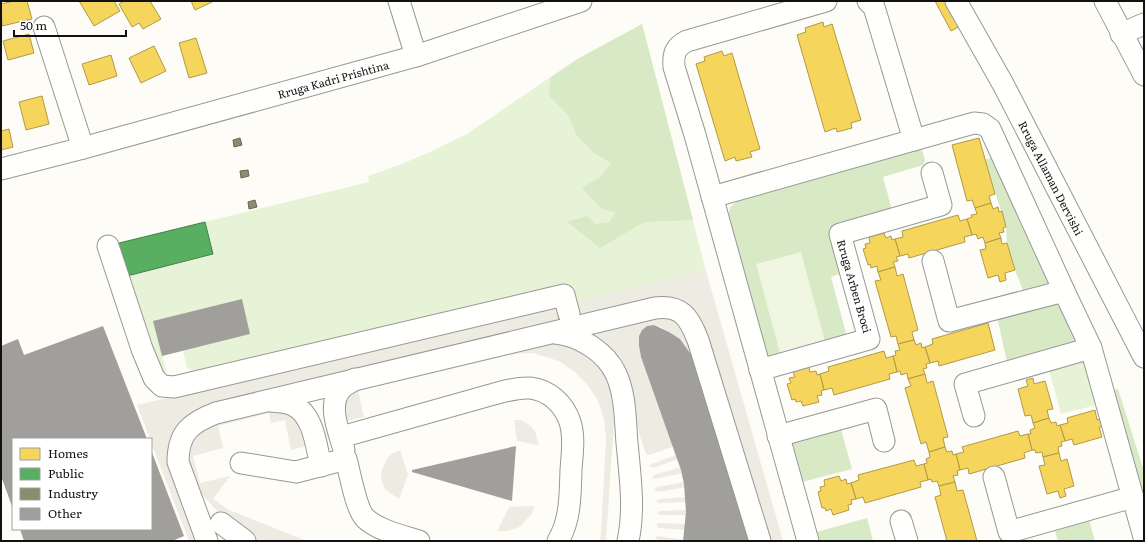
<svg xmlns="http://www.w3.org/2000/svg" width="1145" height="542" font-family="Literata,serif">
<rect width="100%" height="100%" fill="#fdfcf7"/>
<!-- green -->
<g fill="#e7f3d7">
<path d="M642,24L706,271L572,303L198,372L187,368L183,351L250,334L242,300L154,321L166,371L161,374L123,277L212,255L205,222L369,182L368,176L399,165L430,152L467,134L577,59Z"/>
<path d="M1083,360L1096,405L1061,414L1049,370Z"/>
</g>
<!-- forest -->
<g fill="#d8eac5">
<path d="M642,24L693,220L644,222L600,248L567,222L587,216L596,224L610,222L615,212L602,209L582,188L600,177L611,163L594,153L576,134L568,115L549,96L550,78L578,59Z"/>
<path d="M922,149L925,161L923,165L883,177L892,210L838,229L842,273L831,277L848,341L769,364L728,215L730,207L736,202Z"/>
<path d="M995,156L1051,285L1024,293L1015,270L1007,243L1006,227L985,160Z"/>
<path d="M1059,300L1076,338L1070,345L1007,362L997,317Z"/>
<path d="M1118,389L1144,471V514L1109,392Z"/>
<path d="M840,426L852,469L802,482L791,440Z"/>
<path d="M867,518L873,541H820L817,532Z"/>
<path d="M1089,520L1095,541H1058L1055,531Z"/>
</g>
<!-- pitch -->
<path fill="#f0f6e1" d="M801,252L825,341L780,353L756,264Z"/>
<!-- plaza -->
<g fill="#edebe2">
<path d="M706,271L783,541H770L705,332L699,317L695,311L686,303L673,298L187,416L177,427L198,541H189L151,442V439H150L137,405Z"/>
<path d="M658,315L670,317L681,325L689,341L692,356L680,339L661,327L654,325L647,326L642,330L639,336V346L641,357L672,442L679,440L688,474L692,494V514L689,541H660L656,539L655,538L657,536L685,540L686,530L658,528L656,525L659,523L686,524L687,515H659L657,513L659,511L687,510V502L659,503L656,501L659,499L686,497V487L658,492L654,490L657,487L685,482L683,473L655,479L652,478L654,475L682,467L681,463L679,459L653,468L649,466L652,464L678,454L675,446L649,455L646,454L639,433L628,382L621,365L604,347L591,336L592,330Z"/>
<path d="M557,342L585,352L609,378L615,406L606,541H600L601,532L606,440L604,418L597,399L587,384L575,372L559,361L533,353L514,354L358,391L364,417L347,421L345,420V401L354,389Z"/>
<path d="M267,409L289,414L296,419L302,427L307,446L291,450L285,420L271,423L269,413L218,426L223,448L193,456L200,483L230,476L213,499L229,510L307,541H254L221,515L205,498L194,484L191,476L187,455L193,438L206,425Z"/>
<path d="M514,420H521L531,426L535,431L539,445L517,441Z"/>
<path d="M400,450L408,475L399,499L386,490L382,483L381,474L382,469L387,459L391,454Z"/>
<path d="M535,506L531,515L519,527L508,531H497L509,507Z"/>
</g>
<!-- homes -->
<g fill="#f6d55c" stroke="#b19a46">
<path d="M14,1H27L32,19L2,26L1,4Z"/>
<path d="M79,1H114L120,11L94,26Z"/>
<path d="M124,1H150L161,19L143,29L139,23L132,27L119,4Z"/>
<path d="M191,1H214L195,10Z"/>
<path d="M935,1H949L962,25L951,31Z"/>
<path d="M823,22L824,27L832,24L861,120L851,123L852,128L837,132L836,128L825,132L797,35L806,32L805,28Z"/>
<path d="M29,34L34,53L8,60L3,41Z"/>
<path d="M196,38L207,73L189,78L179,43Z"/>
<path d="M154,46L166,71L141,83L129,58Z"/>
<path d="M722,51L724,56L732,53L760,149L750,152L752,157L736,161L735,157L725,161L696,64L705,61L704,57Z"/>
<path d="M111,55L117,76L89,85L82,64Z"/>
<path d="M42,96L49,124L26,130L19,102Z"/>
<path d="M9,129L13,147L1,150V131Z"/>
<path d="M979,138L995,194L989,196L991,203L975,208L972,200L967,201L952,145Z"/>
<path d="M991,203L993,209L998,207L999,212L1002,211L1006,227L1003,228L1004,232L999,233L1001,238L985,243L983,237L978,239L976,234L972,235L967,219L972,217L971,215L977,214L975,208Z"/>
<path d="M958,215L960,221L967,219L972,235L964,237L965,242L909,258L908,254L900,256L895,239L903,237L902,231Z"/>
<path d="M884,233L886,238L891,236L892,240L895,239L900,256L896,257L898,261L893,262L895,267L878,272L877,266L871,268L870,264L868,265L863,249L866,248L865,244L870,243L869,237Z"/>
<path d="M1001,238L1002,244L1007,243L1015,270L1005,273L1006,280L1000,282L998,275L988,278L980,250L986,249L985,243Z"/>
<path d="M895,267L897,276L903,274L918,330L912,332L914,340L898,344L896,336L891,337L875,281L881,280L878,272Z"/>
<path d="M988,323L995,350L939,366L938,361L930,363L925,347L933,344L932,339Z"/>
<path d="M914,340L916,345L921,343L922,348L925,347L930,363L926,364L927,368L923,369L925,374L908,379L907,373L901,375L900,371L897,372L893,356L896,355L895,351L900,350L898,344Z"/>
<path d="M884,351L886,358L893,356L897,372L889,374L890,379L834,395L832,388L824,390L820,374L829,371L828,367Z"/>
<path d="M809,367L810,372L816,371L817,375L820,374L824,390L821,391L822,395L817,396L819,402L803,406L801,401L796,402L795,399L792,400L787,384L791,383L789,378L795,377L793,372Z"/>
<path d="M925,374L927,383L933,381L948,437L943,438L945,447L929,452L926,442L921,444L905,388L911,386L908,379Z"/>
<path d="M1033,378L1034,384L1045,381L1053,409L1047,410L1049,418L1033,423L1031,415L1025,416L1018,389L1028,386L1026,380Z"/>
<path d="M1095,410L1097,420L1103,418L1105,426L1099,427L1102,437L1074,445L1072,439L1065,441L1060,425L1068,423L1067,418Z"/>
<path d="M1049,418L1051,423L1056,422L1057,426L1060,425L1065,441L1061,442L1062,446L1058,447L1059,453L1043,457L1042,452L1036,453L1035,450H1032L1028,434H1031L1030,430L1035,428L1033,423Z"/>
<path d="M1018,431L1020,436L1028,434L1032,450L1024,453L1025,458L969,474L968,468L960,470L956,454L964,452L962,447Z"/>
<path d="M945,447L947,452L952,451L953,455L956,454L960,470L957,471L958,475L953,476L955,482L939,486L937,481L932,482L931,479L928,480L924,464L927,463L926,459L930,457L929,452Z"/>
<path d="M1059,453L1061,461L1067,459L1074,486L1064,489L1066,496L1060,498L1058,491L1047,494L1039,466L1045,465L1043,457Z"/>
<path d="M914,460L916,466L924,464L928,480L920,482L921,487L865,503L863,497L856,499L851,483L859,480L858,475Z"/>
<path d="M839,476L841,481L846,479L847,484L851,483L856,499L851,500L852,504L848,505L849,510L833,515L831,509L826,511L825,508H822L818,492L821,491L820,487L825,486L824,480Z"/>
<path d="M955,482L957,491L963,490L977,541H947L935,497L941,495L939,486Z"/>
</g>
<!-- public -->
<path fill="#5aae61" stroke="#447f49" d="M205,222L213,254L123,277L115,244Z"/>
<!-- industry -->
<g fill="#8c8c6e" stroke="#676752">
<path d="M240,138L242,145L234,147L233,140Z"/>
<path d="M248,170L249,176L241,178L240,171Z"/>
<path d="M255,200L257,207L249,209L248,202Z"/>
</g>
<!-- building -->
<g fill="#a19f9c">
<path d="M242,299L250,334L162,356L153,321Z"/>
<path d="M654,325L669,332L680,339L692,356L750,541H683L686,512L684,484L681,470L641,357L639,346V336L642,330L647,326Z"/>
<path d="M103,326L147,439H13V509L1,476V346L18,339L24,355Z"/>
<path d="M516,446L512,501L412,472V470Z"/>
<path d="M151,450L184,536L172,541H24L20,529H151Z"/>
</g>
<g fill="none" stroke-linecap="round" stroke-linejoin="round">
<defs>
<g id="minor">
<path d="M399,1L416,56"/>
<path d="M868,1L874,7L914,140"/>
<path id="s1" d="M956,1L1003,84L1144,357"/>
<path d="M1105,1L1144,75"/>
<path d="M44,27L83,148"/>
<path d="M1121,34L1144,24"/>
<path id="s2" d="M1,169L83,148L416,56L581,1"/>
<path d="M712,197L974,123L983,124L990,129L1064,291L1091,348L1144,537"/>
<path d="M108,246L142,349L154,378L162,386L174,387L564,295L569,314"/>
<path d="M933,261L949,321L1064,291"/>
<path d="M555,333C579,335 606,352 616,374C626,396 625,420 627,443C630,476 635,509 628,541"/>
<path d="M760,370L869,339L840,234L941,205L932,173"/>
<path d="M271,401C278,402 286,402 293,405C314,415 316,446 321,466"/>
<path d="M974,416L965,384L1091,348"/>
<path d="M778,436L876,409L884,441"/>
<path d="M341,437L494,394C506,391 518,387 530,388C549,390 564,404 570,422C575,437 572,455 571,470C570,495 571,519 558,541"/>
<path d="M344,450C339,431 325,402 344,386C347,384 351,382 355,379"/>
<path d="M241,463L296,472L346,459C350,473 356,509 365,518C377,530 403,536 419,541"/>
<path d="M994,477L1009,532L1133,497"/>
<path d="M901,521L907,541"/>
<path d="M221,523L245,541"/>
<path d="M207,541L178,462C178,433 190,423 216,413L655,308C682,305 689,317 698,340L760,541"/>
<path d="M808,541L695,135L674,67C673,54 675,47 687,41L826,1"/>
</g>
</defs>
<!-- minor casing -->
<use href="#minor" stroke="#979795" stroke-width="23"/>
<!-- minor -->
<use href="#minor" stroke="#fffffe" stroke-width="21"/>
</g>
<g text-anchor="middle" dominant-baseline="central" stroke-width="4" stroke-linejoin="round" paint-order="stroke">
<!-- street labels -->
<g font-size="11" fill="#111" stroke="#fff">
<text stroke="none"><textPath href="#s2" startOffset="344">Rruga Kadri Prishtina</textPath></text>
<text stroke="none"><textPath href="#s1" startOffset="201">Rruga Allaman Dervishi</textPath></text>
<text transform="translate(855 286) rotate(74)">Rruga Arben Broci</text>
</g>
</g>
<!-- border -->
<rect width="1145" height="542" fill="none" stroke="#111111" stroke-width="4"/>
<!-- legend -->
<rect x="12" y="438" width="140" height="92" fill="#ffffff" stroke="#a0a0a0"/>
<rect x="20" y="448" width="20" height="12" fill="#f6d55c" stroke="#a0a0a0"/>
<text x="48" y="458" font-size="12" fill="#111111">Homes</text>
<rect x="20" y="468" width="20" height="12" fill="#5aae61" stroke="#a0a0a0"/>
<text x="48" y="478" font-size="12" fill="#111111">Public</text>
<rect x="20" y="488" width="20" height="12" fill="#8c8c6e" stroke="#a0a0a0"/>
<text x="48" y="498" font-size="12" fill="#111111">Industry</text>
<rect x="20" y="508" width="20" height="12" fill="#a19f9c" stroke="#a0a0a0"/>
<text x="48" y="518" font-size="12" fill="#111111">Other</text>
<!-- scale -->
<path d="M14 30v6h112v-6" fill="none" stroke="#111111" stroke-width="2"/>
<text x="20" y="30" font-size="12" fill="#111111" stroke="#ffffff" stroke-width="3" paint-order="stroke">50 m</text>
</svg>
